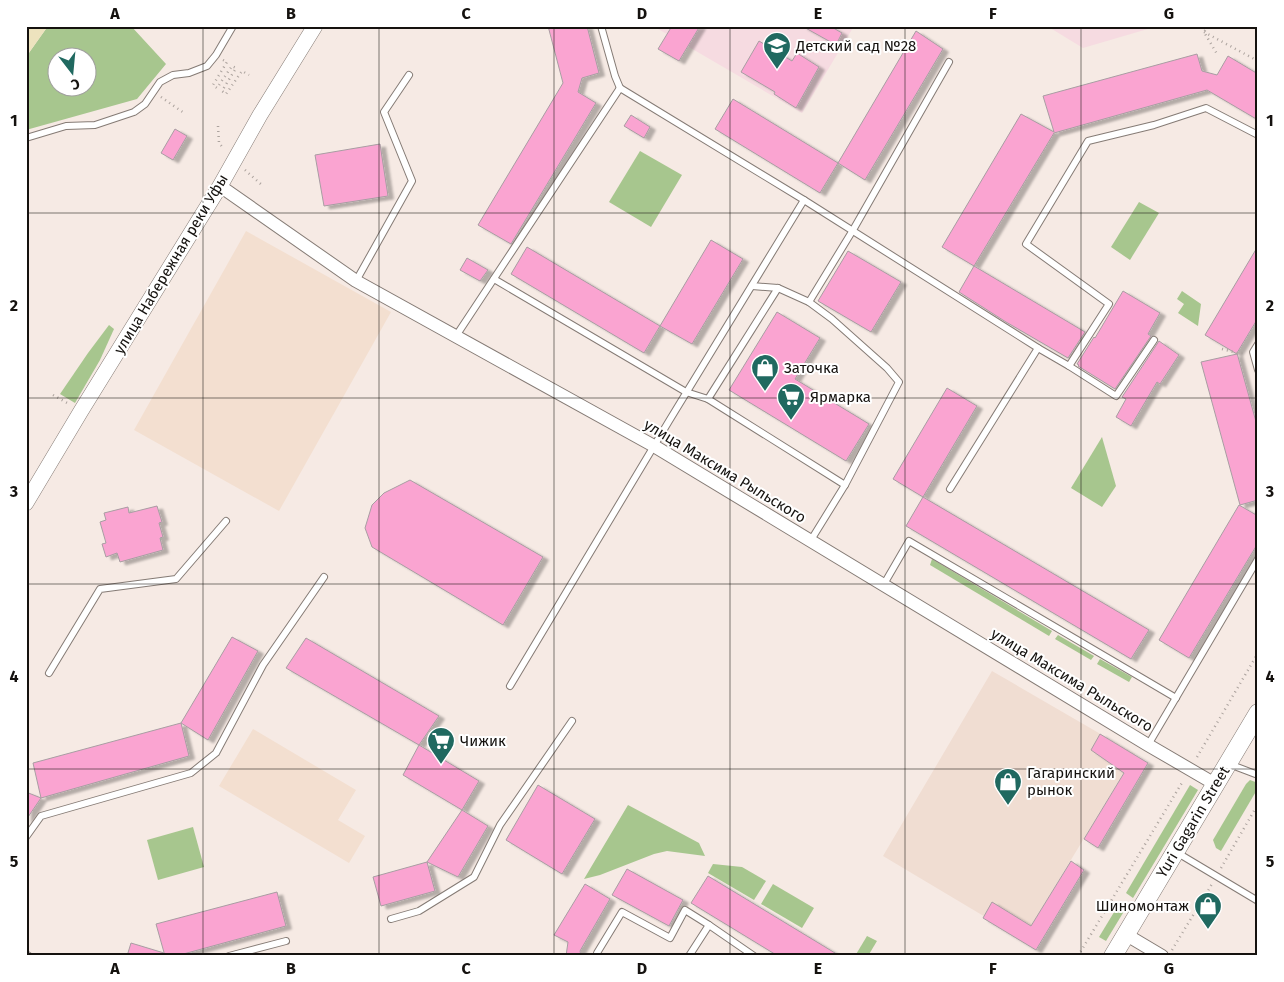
<svg xmlns="http://www.w3.org/2000/svg" width="1284" height="982" font-family="'Fira Sans',sans-serif">
<defs>
<filter id="shadow"><feDropShadow dx="5.5" dy="3" stdDeviation="1" flood-color="#0004"/></filter>
</defs>
<rect width="100%" height="100%" fill="#f6eae4"/>
<!-- built -->
<path fill="#f0ddd2" d="M992,671L1135,754L1031,926L1024,940L883,856Z"/>
<!-- industrial -->
<g fill="#f3dfd0">
<path d="M246,231L391,312L279,511L134,430Z"/>
<path d="M253,729L356,790L338,820L365,836L349,863L219,786Z"/>
</g>
<!-- education -->
<g fill="#f6dbe1">
<path d="M653,26H854L802,113Z"/>
<path d="M1047,26H1158L1083,48Z"/>
</g>
<!-- green -->
<g fill="#a7c68e" fill-rule="evenodd">
<path d="M48,26H131L166,64L137,99L26,130V57ZM58,58H88V88H58Z"/>
<path d="M640,151L682,175L651,227L609,202Z"/>
<path d="M1139,202L1159,213L1130,260L1111,247Z"/>
<path d="M1182,291L1201,304L1198,326L1178,313L1184,304L1177,299Z"/>
<path d="M109,325L114,329L100,360L75,403L60,394L88,353Z"/>
<path d="M1102,437L1116,486L1102,507L1071,488Z"/>
<path d="M932,559L1052,631L1049,636L930,565Z"/>
<path d="M1058,635L1094,656L1091,660L1055,639Z"/>
<path d="M1100,659L1132,677L1129,682L1097,664Z"/>
<path d="M1250,780L1258,783V788L1221,851L1216,848L1213,840L1246,784Z"/>
<path d="M1190,785L1198,790L1133,898L1126,893Z"/>
<path d="M628,805L699,843L705,856L667,851L654,854L600,875L584,879Z"/>
<path d="M193,827L204,867L158,880L147,840Z"/>
<path d="M713,864L742,867L766,881L754,900L708,873Z"/>
<path d="M773,884L814,908L802,928L761,904Z"/>
<path d="M1119,904L1126,908L1106,941L1099,937Z"/>
<path d="M867,936L877,941L868,956H855Z"/>
</g>
<!-- sand -->
<path fill="#ede3be" d="M26,26H48L26,57Z"/>
<!-- building -->
<g fill="#faa4d1" stroke="#a89da2" filter="url(#shadow)">
<path d="M548,26H587L599,73L582,78L578,92L596,103L511,244L478,225L563,83Z"/>
<path d="M672,26H700L679,61L658,49Z"/>
<path d="M802,26H830L842,33L836,45Z"/>
<path d="M916,31L943,49L865,180L838,163Z"/>
<path d="M759,41L792,61L797,53L819,67L796,108L774,94L775,92L741,72Z"/>
<path d="M1197,54L1202,71L1217,75L1228,56L1258,74V120L1207,90L1054,133L974,266L942,247L1021,114L1054,132L1043,96Z"/>
<path d="M733,99L838,163L820,193L715,129Z"/>
<path d="M631,115L650,127L644,138L624,126Z"/>
<path d="M175,129L187,136L173,160L161,153Z"/>
<path d="M380,144L388,196L324,206L315,155Z"/>
<path d="M711,240L743,259L692,344L660,326Z"/>
<path d="M1258,246V318L1237,353L1258,429V500L1240,505L1201,362L1237,354L1205,335Z"/>
<path d="M527,247L660,326L644,353L511,274Z"/>
<path d="M848,251L901,282L871,332L818,301Z"/>
<path d="M467,258L488,270L480,281L460,270Z"/>
<path d="M974,266L1085,332L1068,358L1006,322L959,292Z"/>
<path d="M1123,291L1160,313L1148,334L1151,336L1115,389L1078,366L1079,365L1077,364L1094,337L1095,338Z"/>
<path d="M777,312L820,338L795,379L869,424L846,461L729,390Z"/>
<path d="M1159,341L1179,355L1160,384L1157,382L1131,426L1116,417L1126,399L1122,397Z"/>
<path d="M947,388L977,406L923,497L893,479Z"/>
<path d="M410,480L543,557L503,625L372,547L365,528L372,505L384,493Z"/>
<path d="M923,497L1149,630L1131,659L906,526Z"/>
<path d="M1239,505L1258,516V543L1189,658L1159,640Z"/>
<path d="M157,506L162,522L159,523L163,537L160,538L163,550L120,562L117,553L106,557L102,544L106,543L100,522L106,520L104,513L128,507L129,513Z"/>
<path d="M232,637L258,651L208,740L181,723Z"/>
<path d="M306,638L439,716L419,745L286,668Z"/>
<path d="M181,723L189,756L41,798L33,763Z"/>
<path d="M1100,734L1148,763L1098,848L1084,839L1124,773L1091,750Z"/>
<path d="M419,745L479,781L462,810L403,775Z"/>
<path d="M538,785L595,819L562,874L506,840Z"/>
<path d="M26,792L41,798L26,820Z"/>
<path d="M462,810L488,826L458,877L427,862Z"/>
<path d="M1071,861L1084,870L1036,950L983,918L992,902L1031,926Z"/>
<path d="M427,862L435,891L381,906L373,877Z"/>
<path d="M627,869L683,900L669,926L612,895Z"/>
<path d="M708,876L840,956H778L691,903Z"/>
<path d="M585,884L610,899L580,951L581,956H566L568,942L554,935Z"/>
<path d="M277,892L286,926L176,956H165L156,924Z"/>
<path d="M131,943L164,953L163,956H127Z"/>
</g>
<g fill="none" stroke-linecap="round" stroke-linejoin="round">
<defs>
<g id="service">
<path d="M601,26L615,76L620,88"/>
<path d="M26,138L66,126L95,125L134,112L145,104L160,82L173,75L189,73L207,66L216,55L233,26"/>
<path d="M494,279L686,392L708,399L845,485"/>
<path d="M356,281L412,181L384,112L409,75"/>
<path d="M752,286L778,288L809,302L832,319L887,368L899,382L845,485L811,540"/>
<path d="M809,302L853,230L949,62"/>
<path d="M456,336L620,88L804,200"/>
<path d="M1258,344L1253,352L1258,370"/>
<path d="M1069,366L1116,396L1154,340"/>
<path d="M708,399L778,288"/>
<path d="M950,489L1038,348"/>
<path d="M884,584L909,541L1176,698"/>
<path d="M49,673L100,589L176,579L226,521"/>
<path d="M510,686L669,421L804,200L1038,348L1069,366L1109,304L1026,244L1088,141L1154,125L1206,108L1258,135"/>
<path d="M1148,745L1258,559"/>
<path d="M1229,764L1258,775"/>
<path d="M26,837L41,816L191,773L216,753L263,665L324,577"/>
<path d="M1176,852L1258,901"/>
<path d="M391,919L419,911L474,877L500,825L572,721"/>
<path d="M26,954L29,956"/>
<path d="M229,956L286,941"/>
<path d="M598,956L597,953L622,912L670,938L685,910L709,925L754,956"/>
<path d="M689,956L709,925"/>
</g>
<g id="minor">
<path d="M220,186L356,281L654,446L1148,745L1215,784"/>
<path d="M1125,934L1162,956"/>
</g>
<path id="tertiary" d="M26,503L81,411L220,186L260,115L315,26"/>
<path id="secondary" d="M1113,956L1258,713"/>
</defs>
<!-- service casing -->
<use href="#service" stroke="#857b75" stroke-width="8"/>
<!-- minor casing -->
<use href="#minor" stroke="#857b75" stroke-width="14"/>
<!-- tertiary casing -->
<use href="#tertiary" stroke="#857b75" stroke-width="16"/>
<!-- secondary casing -->
<use href="#secondary" stroke="#857b75" stroke-width="19"/>
<!-- path -->
<g stroke="#aca39e" stroke-width="2.5" stroke-dasharray="1 4" stroke-linecap="butt">
<path d="M1208,26L1204,32L1217,54"/>
<path d="M1204,32L1258,61"/>
<path d="M223,60L227,62L213,85L217,88L232,66L236,68L222,91L226,94L242,71L249,75"/>
<path d="M161,97L184,113"/>
<path d="M218,126L219,143L224,149"/>
<path d="M245,170L263,186"/>
<path d="M1222,349L1237,353H1244"/>
<path d="M53,395L69,404"/>
<path d="M1197,757L1258,653"/>
<path d="M1221,868L1258,804"/>
<path d="M1172,950L1212,884"/>
<path d="M1078,956L1183,781"/>
</g>
<!-- service -->
<use href="#service" stroke="#fff" stroke-width="6"/>
<!-- minor -->
<use href="#minor" stroke="#fff" stroke-width="12"/>
<!-- tertiary -->
<use href="#tertiary" stroke="#fff" stroke-width="15"/>
<!-- secondary -->
<use href="#secondary" stroke="#fff" stroke-width="18"/>
</g>
<!-- grid -->
<path fill="none" stroke="#15120f" stroke-width="1" stroke-opacity="0.55" d="M203,26V956M379,26V956M554,26V956M730,26V956M905,26V956M1081,26V956M26,213H1258M26,398H1258M26,584H1258M26,769H1258"/>
<!-- icons -->
<defs>
<symbol id="school-pin" viewBox="-11 -11 22 30"><path d="M0 17L-7.5 6A9.5 9.5 0 1 1 7.5 6Z" fill="#206960" stroke="#fff"/><path d="M0-5L7-2L0 1L-7-2ZM-4 1L0 2.5L4 1V4Q0 6-4 4Z" fill="#fff"/></symbol>
<symbol id="shop-pin" viewBox="-11 -11 22 30"><path d="M0 17L-7.5 6A9.5 9.5 0 1 1 7.5 6Z" fill="#206960" stroke="#fff"/><path d="M-5-2.5h2.3a2.7 3.5 0 0 1 5.4 0H5L5.5 6h-11ZM-1.5-2.5h3a1.5 2.3 0 0 0-3 0Z" fill="#fff"/></symbol>
<symbol id="supermarket-pin" viewBox="-11 -11 22 30"><path d="M0 17L-7.5 6A9.5 9.5 0 1 1 7.5 6Z" fill="#206960" stroke="#fff"/><path d="M-6-5.5h2.5l.6 2H6L4.5 2H-2.5L-4.4-4H-6ZM-1.5 3.2a1.3 1.3 0 1 0 .1 0ZM3 3.2a1.3 1.3 0 1 0 .1 0Z" fill="#fff"/></symbol>
</defs>
<g fill-rule="evenodd">
<use href="#school-pin" x="761" y="30" width="32" height="43"/>
<use href="#shop-pin" x="749" y="352" width="32" height="43"/>
<use href="#supermarket-pin" x="775" y="381" width="32" height="43"/>
<use href="#supermarket-pin" x="425" y="725" width="32" height="43"/>
<use href="#shop-pin" x="992" y="766" width="32" height="43"/>
<use href="#shop-pin" x="1192" y="890" width="32" height="43"/>
</g>
<g text-anchor="middle" dominant-baseline="central" stroke-width="4" stroke-linejoin="round" paint-order="stroke">
<!-- poi labels -->
<g font-size="15" fill="#15120f" stroke="#fff" text-anchor="start">
<text x="796" y="46">Детский сад №28</text>
<text x="784" y="368">Заточка</text>
<text x="810" y="397">Ярмарка</text>
<text x="460" y="741">Чижик</text>
<text x="1027" y="773">Гагаринский<tspan x="1027" dy="17">рынок</tspan></text>
<text x="1189" y="906" text-anchor="end">Шиномонтаж</text>
</g>
<!-- street labels -->
<g font-size="15" fill="#15120f" stroke="#fff">
<text transform="translate(171 264) rotate(-59)">улица Набережная реки Уфы</text>
<text transform="translate(725 471) rotate(31)">улица Максима Рыльского</text>
<text transform="translate(1072 680) rotate(31)">улица Максима Рыльского</text>
<text transform="translate(1193 822) rotate(-59)">Yuri Gagarin Street</text>
</g>
</g>
<!-- border -->
<rect width="1284" height="982" fill="none" stroke="#ffffff" stroke-width="55"/>
<!-- north arrow -->
<g transform="translate(72 72) rotate(164)"><circle r="24" fill="#ffffff" stroke="#a1a09f"/>
<path d="M0-4L9 19L0 12L-9 19Z" fill="#206960"/>
<text y="-8" font-size="14" font-weight="bold" text-anchor="middle" fill="#15120f">С</text>
</g>
<rect x="28" y="28" width="1228" height="926" fill="none" stroke="#15120f" stroke-width="2"/>
<g font-size="16" text-anchor="middle" font-weight="bold" fill="#15120f">
<text x="115" y="19">A</text>
<text x="291" y="19">B</text>
<text x="466" y="19">C</text>
<text x="642" y="19">D</text>
<text x="818" y="19">E</text>
<text x="993" y="19">F</text>
<text x="1169" y="19">G</text>
<text x="14" y="126">1</text>
<text x="1270" y="126">1</text>
<text x="14" y="311">2</text>
<text x="1270" y="311">2</text>
<text x="14" y="497">3</text>
<text x="1270" y="497">3</text>
<text x="14" y="682">4</text>
<text x="1270" y="682">4</text>
<text x="14" y="867">5</text>
<text x="1270" y="867">5</text>
<text x="115" y="974">A</text>
<text x="291" y="974">B</text>
<text x="466" y="974">C</text>
<text x="642" y="974">D</text>
<text x="818" y="974">E</text>
<text x="993" y="974">F</text>
<text x="1169" y="974">G</text>
</g>
</svg>
